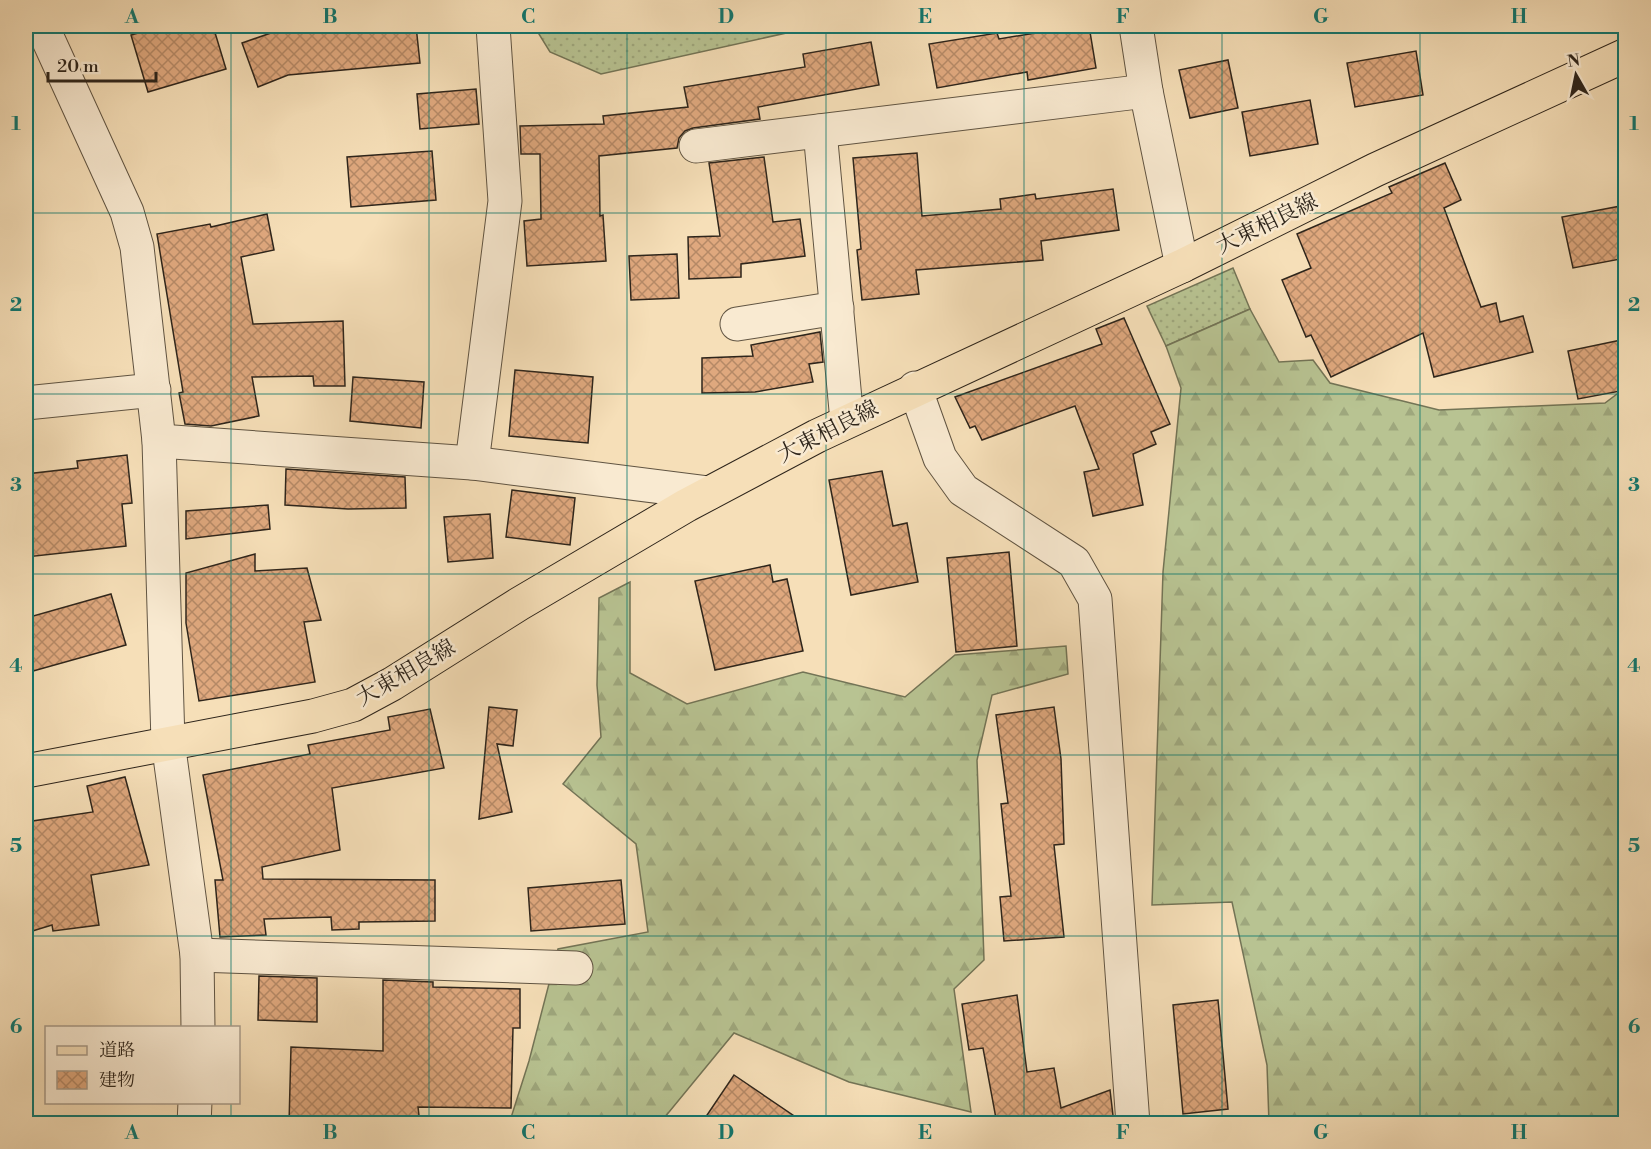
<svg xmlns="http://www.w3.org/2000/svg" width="1651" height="1149" font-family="'Libre Bodoni','Noto Serif JP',serif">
<defs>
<pattern id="grass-dots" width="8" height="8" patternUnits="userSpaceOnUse" patternTransform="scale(1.5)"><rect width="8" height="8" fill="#b8c392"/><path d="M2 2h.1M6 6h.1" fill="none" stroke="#9ea77d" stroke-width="1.8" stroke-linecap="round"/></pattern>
<pattern id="forest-firs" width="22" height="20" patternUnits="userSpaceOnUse" patternTransform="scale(1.5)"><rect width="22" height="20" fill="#b8c392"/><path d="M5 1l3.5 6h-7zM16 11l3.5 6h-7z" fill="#9ea77d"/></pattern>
<pattern id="building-cross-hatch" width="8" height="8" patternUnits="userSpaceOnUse" patternTransform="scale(1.5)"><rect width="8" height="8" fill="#dfa87e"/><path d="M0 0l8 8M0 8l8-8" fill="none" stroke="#b58966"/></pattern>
</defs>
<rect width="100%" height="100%" fill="#f6dfb8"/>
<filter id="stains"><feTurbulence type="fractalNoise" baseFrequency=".00333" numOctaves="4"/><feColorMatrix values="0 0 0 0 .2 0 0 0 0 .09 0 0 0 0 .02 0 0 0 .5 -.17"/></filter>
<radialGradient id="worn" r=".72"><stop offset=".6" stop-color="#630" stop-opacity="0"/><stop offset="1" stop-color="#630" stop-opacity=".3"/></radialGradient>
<!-- grass -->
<g fill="url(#grass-dots)" stroke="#737456" stroke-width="1.5">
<path d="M534,26H818L601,74L550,52Z"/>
<path d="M1233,268L1250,309L1166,346L1147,306Z"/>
</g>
<!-- forest -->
<g fill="url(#forest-firs)" stroke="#737456" stroke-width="1.5">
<path d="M1250,309L1279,362L1313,360L1330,383L1439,410L1605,403L1625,388V1123H1269L1267,1065L1232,902L1152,905L1163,572L1181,388L1166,346Z"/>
<path d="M630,582V673L687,704L803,672L905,697L955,655L1066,646L1068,674L992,695L977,760L984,960L954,989L971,1112L849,1082L734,1033L660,1123L509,1124L529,1061L558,949L648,932L636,844L563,784L601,737L597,685L599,598Z"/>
</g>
<!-- building -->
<g fill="url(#building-cross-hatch)" stroke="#2e251b" stroke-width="1.5">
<path d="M164,26H213L226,69L148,92L131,35Z"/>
<path d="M291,26H416L420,63L288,75L258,87L242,43Z"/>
<path d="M1077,26H1089L1096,68L1028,80L1027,72L937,88L929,44L997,33L999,39Z"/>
<path d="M871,42L879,85L758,107L760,119L693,128L685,131L679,138L677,148L599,156L600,216L603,215L606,261L527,266L524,221L541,219L540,154H521L520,126L604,124L603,116L688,107L684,87L805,67L803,54Z"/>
<path d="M1416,51L1423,95L1355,107L1347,63Z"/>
<path d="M1228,60L1238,108L1190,118L1179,70Z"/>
<path d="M476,89L479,124L420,129L417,94Z"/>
<path d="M1310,100L1318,144L1250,156L1242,112Z"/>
<path d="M432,151L436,200L351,207L347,157Z"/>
<path d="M917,153L922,216L1001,209L1000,199L1035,194L1036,199L1113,189L1119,230L1041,241L1043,260L916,270L919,294L862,300L857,250L861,249L853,158Z"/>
<path d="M764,157L773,222L800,219L805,256L741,264V277L689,279L688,237L720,236L709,163Z"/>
<path d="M1445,163L1461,200L1444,208L1481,307L1496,303L1500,322L1523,316L1533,352L1434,377L1423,333L1331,377L1311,335L1306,337L1282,280L1311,268L1297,234L1392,193L1389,187Z"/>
<path d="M1626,205V258L1573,268L1562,217Z"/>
<path d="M267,214L274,250L241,257L253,324L343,321L345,386H314L313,376L252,377L259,416L211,426L185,424L179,393L183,392L157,234L210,224L211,227Z"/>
<path d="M677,254L679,298L631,300L629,256Z"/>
<path d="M1124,318L1170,424L1151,432L1156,444L1133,454L1143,505L1093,516L1084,472L1099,469L1075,406L982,440L975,426L970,428L955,397L1102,344L1096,329Z"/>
<path d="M820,332L823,362L809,364L813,382L755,392L702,393V358L753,356L751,345Z"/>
<path d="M1626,339V390L1578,399L1568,351Z"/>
<path d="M515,370L593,377L588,443L509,436Z"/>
<path d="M353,377L424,382L421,428L350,421Z"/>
<path d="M127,455L132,503L122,504L126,546L26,557V474L78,468L77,461Z"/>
<path d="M286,469L405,477L406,508L348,509L285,505Z"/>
<path d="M882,471L893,526L907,523L918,582L851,595L829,480Z"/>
<path d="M512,490L575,498L570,545L506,537Z"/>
<path d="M268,505L270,529L186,539V511Z"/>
<path d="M490,514L493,558L448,562L444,517Z"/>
<path d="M1009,552L1017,646L956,652L947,558Z"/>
<path d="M255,554V571L307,568L321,620L304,622L315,682L199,701L186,623V573Z"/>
<path d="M770,565L773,582L787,579L803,651L715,670L695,581Z"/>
<path d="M111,594L126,645L26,673V618Z"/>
<path d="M489,707L517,710L513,746L497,744L512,812L479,819Z"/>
<path d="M1054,707L1061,759L1064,844L1054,845L1064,937L1004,941L1000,897L1011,896L1001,804L1008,803L996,715Z"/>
<path d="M430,709L444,768L332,788L340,850L262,867L263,879L435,880V921L359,922V929L332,930L331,917L264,919L266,935L220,937L215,880H223L203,775L310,754L308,745L390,730L388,717Z"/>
<path d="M125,777L149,865L91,875L99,925L53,931L52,925L26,933V822L93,812L87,786Z"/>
<path d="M621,880L625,924L531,931L528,888Z"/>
<path d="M259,976L317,978V1022L258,1020Z"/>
<path d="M383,980L433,982V987L520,989V1028H513L511,1108L418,1107L420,1124H289L291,1047L383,1051Z"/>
<path d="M1017,995L1027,1072L1054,1068L1061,1108L1110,1090L1114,1124H1028L1029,1120L997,1124L983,1048L969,1050L962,1004Z"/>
<path d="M1218,1000L1228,1109L1183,1114L1173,1005Z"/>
<path d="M734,1075L806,1124H701Z"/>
</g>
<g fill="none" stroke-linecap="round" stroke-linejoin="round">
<defs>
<g id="minor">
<path d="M42,26L127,212L137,247L159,441L168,742L197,955L198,1028"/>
<path d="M1136,26L1146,91L1182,266"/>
<path d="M820,131L847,421"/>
<path d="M696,146L1146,91"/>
<path d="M737,324L837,308"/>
<path d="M915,388L940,458L963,490L1074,562L1095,599L1133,1124"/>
<path d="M26,403L154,390"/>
<path d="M159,441L472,463L709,493"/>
<path d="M472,463L505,201L493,26"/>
<path d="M197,955L576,968"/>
<path d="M194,1124L195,1102"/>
</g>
<path id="major" d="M26,771L313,716L353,705L392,684L519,604L687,505L817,436L1182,266L1375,170L1626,55"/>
</defs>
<!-- minor casing -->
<use href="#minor" stroke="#605442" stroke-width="35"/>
<!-- major casing -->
<use href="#major" stroke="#2e251b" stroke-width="35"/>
<!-- minor -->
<use href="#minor" stroke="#f9ead1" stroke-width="33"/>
<!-- major -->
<use href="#major" stroke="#f6dfb8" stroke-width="33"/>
</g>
<!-- grid -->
<path fill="none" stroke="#0f766e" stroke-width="1.5" stroke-opacity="0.55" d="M231,26V1028M429,26V1124M627,26V1124M826,26V1124M1024,26V1124M1222,26V1124M1420,26V1124M26,213H1626M26,394H1626M26,574H1626M26,755H1626M26,936H1626M231,1102V1124"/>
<g text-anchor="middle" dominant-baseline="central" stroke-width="5" stroke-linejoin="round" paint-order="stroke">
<!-- street labels -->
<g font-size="22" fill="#2e251b" stroke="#f9ead1">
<text transform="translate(1267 224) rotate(-26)">大東相良線</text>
<text transform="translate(828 432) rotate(-27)">大東相良線</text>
<text transform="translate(406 673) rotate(-30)">大東相良線</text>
</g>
</g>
<!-- margin -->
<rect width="1651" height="1149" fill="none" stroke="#f6dfb8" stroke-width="66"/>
<!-- legend -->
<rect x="45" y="1026" width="195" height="78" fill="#f9ead1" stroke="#a89b88" stroke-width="1.5"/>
<rect x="57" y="1046" width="30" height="9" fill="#f6dfb8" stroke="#a89b88" stroke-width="1.5"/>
<text x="99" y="1056" font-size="18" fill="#2e251b">道路</text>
<rect x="57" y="1071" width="30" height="18" fill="url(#building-cross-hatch)" stroke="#a89b88" stroke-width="1.5"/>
<text x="99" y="1086" font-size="18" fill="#2e251b">建物</text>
<!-- north arrow -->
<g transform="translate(1576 75) rotate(351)" stroke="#f9ead1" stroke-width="4.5" paint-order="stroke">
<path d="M0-4.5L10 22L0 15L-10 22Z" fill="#2e251b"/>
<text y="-9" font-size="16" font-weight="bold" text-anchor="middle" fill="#2e251b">N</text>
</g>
<!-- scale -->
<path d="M48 72v9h108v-9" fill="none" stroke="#2e251b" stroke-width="3"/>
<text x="57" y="72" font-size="18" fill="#2e251b" stroke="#f9ead1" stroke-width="4.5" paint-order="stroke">20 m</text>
<rect x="33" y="33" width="1585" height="1083" fill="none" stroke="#0f766e" stroke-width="2"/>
<g font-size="20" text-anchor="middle" font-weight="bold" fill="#0f766e">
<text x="132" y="23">A</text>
<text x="330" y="23">B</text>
<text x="528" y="23">C</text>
<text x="726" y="23">D</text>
<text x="925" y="23">E</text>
<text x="1123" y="23">F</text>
<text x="1321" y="23">G</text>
<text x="1519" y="23">H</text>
<text x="16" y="130">1</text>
<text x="1634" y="130">1</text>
<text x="16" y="311">2</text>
<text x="1634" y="311">2</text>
<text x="16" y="491">3</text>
<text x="1634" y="491">3</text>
<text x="16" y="672">4</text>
<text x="1634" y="672">4</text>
<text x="16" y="852">5</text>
<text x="1634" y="852">5</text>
<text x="16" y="1033">6</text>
<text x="1634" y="1033">6</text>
<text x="132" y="1139">A</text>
<text x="330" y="1139">B</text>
<text x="528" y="1139">C</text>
<text x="726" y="1139">D</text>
<text x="925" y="1139">E</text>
<text x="1123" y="1139">F</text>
<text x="1321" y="1139">G</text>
<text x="1519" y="1139">H</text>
</g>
<rect width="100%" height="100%" filter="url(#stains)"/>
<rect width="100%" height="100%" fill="url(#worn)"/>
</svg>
